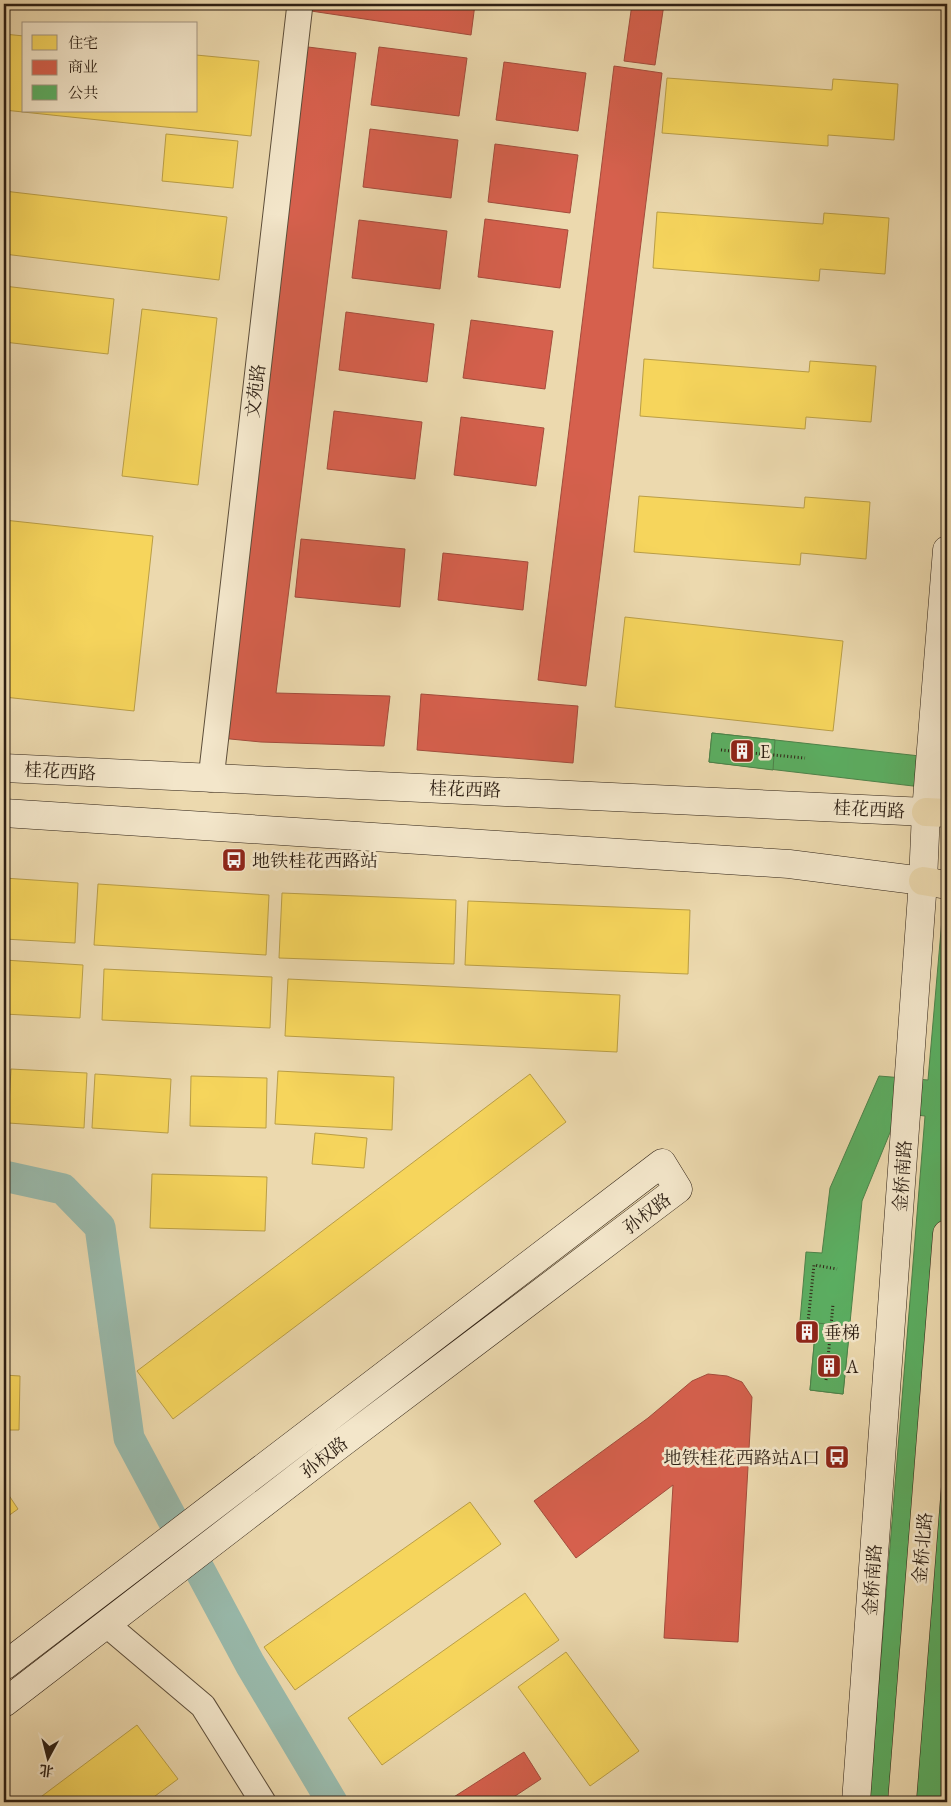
<svg xmlns="http://www.w3.org/2000/svg" width="951" height="1806" font-family="'EB Garamond','Noto Serif SC',serif">
<rect width="100%" height="100%" fill="#ecd9ae"/>
<filter id="stains"><feTurbulence type="fractalNoise" baseFrequency=".004" numOctaves="4"/><feColorMatrix values="0 0 0 0 .2 0 0 0 0 .09 0 0 0 0 .02 0 0 0 .5 -.17"/></filter>
<radialGradient id="worn" r=".72"><stop offset=".6" stop-color="#630" stop-opacity="0"/><stop offset="1" stop-color="#630" stop-opacity=".3"/></radialGradient>
<!-- homes -->
<g fill="#f6d55c" stroke="#ba9e46">
<path d="M4,34L24,36V111H196V55L259,61L251,136L4,110Z"/>
<path d="M667,78L832,90L833,79L898,84L894,140L828,135V146L662,133Z"/>
<path d="M166,134L238,141L233,188L162,181Z"/>
<path d="M4,191L227,217L219,280L4,254Z"/>
<path d="M657,212L823,224L824,213L889,218L885,274L820,269L819,281L653,268Z"/>
<path d="M4,286L114,299L108,354L4,342Z"/>
<path d="M142,309L217,318L198,485L122,476Z"/>
<path d="M644,359L809,372L810,361L876,366L871,422L806,417L805,429L640,416Z"/>
<path d="M639,496L804,508L805,497L870,502L866,559L801,553L800,565L634,552Z"/>
<path d="M4,520L153,536L134,711L4,697Z"/>
<path d="M625,617L843,641L833,731L615,707Z"/>
<path d="M4,878L78,883L75,943L4,939Z"/>
<path d="M98,884L269,895L266,955L94,945Z"/>
<path d="M282,893L456,900L454,964L279,958Z"/>
<path d="M468,901L690,910L688,974L465,965Z"/>
<path d="M4,960L83,965L80,1018L4,1014Z"/>
<path d="M104,969L272,977L270,1028L102,1020Z"/>
<path d="M288,979L620,995L617,1052L285,1036Z"/>
<path d="M11,1069L87,1073L84,1128L8,1123Z"/>
<path d="M278,1071L394,1077L392,1130L275,1124Z"/>
<path d="M95,1074L171,1079L168,1133L92,1128Z"/>
<path d="M530,1074L566,1122L173,1419L137,1371Z"/>
<path d="M191,1076L267,1078L266,1128L190,1126Z"/>
<path d="M315,1133L367,1138L364,1168L312,1164Z"/>
<path d="M152,1174L267,1177L265,1231L150,1228Z"/>
<path d="M4,1375L20,1376L19,1430H4Z"/>
<path d="M4,1488L18,1509L4,1519Z"/>
<path d="M470,1502L501,1544L295,1690L264,1647Z"/>
<path d="M525,1593L559,1640L382,1765L348,1718Z"/>
<path d="M566,1652L639,1751L590,1786L518,1687Z"/>
<path d="M137,1725L178,1779L147,1802H34Z"/>
</g>
<!-- shops -->
<g fill="#d6604d" stroke="#a34c3c">
<path d="M312,4H475L471,35L311,11Z"/>
<path d="M632,4H664L655,65L624,61Z"/>
<path d="M308,47L356,53L276,693L390,696L384,746L261,742L220,738Z"/>
<path d="M379,47L467,58L459,116L371,105Z"/>
<path d="M504,62L586,73L578,131L496,120Z"/>
<path d="M614,66L662,73L586,686L538,680Z"/>
<path d="M370,129L458,140L451,198L363,187Z"/>
<path d="M495,144L578,155L570,213L488,202Z"/>
<path d="M485,219L568,230L560,288L478,277Z"/>
<path d="M359,220L447,231L440,289L352,278Z"/>
<path d="M346,312L434,324L427,382L339,370Z"/>
<path d="M471,320L553,331L545,389L463,378Z"/>
<path d="M334,411L422,422L415,479L327,469Z"/>
<path d="M461,417L544,428L536,486L454,475Z"/>
<path d="M301,539L405,549L400,607L295,597Z"/>
<path d="M443,553L528,562L523,610L438,600Z"/>
<path d="M421,694L578,706L573,763L417,750Z"/>
<path d="M708,1374L727,1376L742,1382L752,1397L738,1642L664,1638L673,1485L576,1558L534,1501L648,1418L692,1381Z"/>
<path d="M524,1752L541,1779L506,1802H446Z"/>
</g>
<!-- public -->
<g fill="#5aae61" stroke="#4c834a">
<path d="M712,733L947,759V790L709,762Z"/>
<path d="M712,733L775,740L773,770L709,762Z"/>
<path d="M947,862V1802H861L872,1768L925,1116L898,1113L862,1201L843,1394L810,1390L816,1323L800,1321L806,1252L822,1253L830,1188L879,1076L928,1080Z"/>
<path d="M800,1321L816,1323L814,1342L798,1340Z"/>
<path d="M816,1323L850,1326L843,1394L810,1390Z"/>
</g>
<g fill="none" stroke-linecap="round" stroke-linejoin="round">
<!-- canal -->
<path stroke="#99baac" stroke-width="31" d="M4,1176L63,1189L100,1227L129,1438L250,1664L332,1802"/>
<defs>
<g id="street">
<path d="M211,779L300,4"/>
<path d="M106,1624L203,1706L263,1802"/>
</g>
<g id="secondary">
<path d="M4,768L926,812"/>
<path d="M4,813L789,864L923,881"/>
<path d="M4,1666L662,1163L678,1189L334,1449L4,1703"/>
<path d="M856,1802L923,881L926,812L947,550"/>
</g>
<g id="primary">
<path d="M926,812L947,813"/>
<path d="M923,881L947,885"/>
<path d="M902,1802L947,1234"/>
</g>
</defs>
<!-- street casing -->
<use href="#street" stroke="#5d4e3a" stroke-width="27"/>
<!-- secondary casing -->
<use href="#secondary" stroke="#2d1f13" stroke-width="29"/>
<!-- primary casing -->
<use href="#primary" stroke="#2d1f13" stroke-width="29"/>
<!-- path -->
<g stroke="#2d1f13" stroke-width="3" stroke-dasharray="1 2.5" stroke-linecap="butt">
<path d="M721,750L805,758"/>
<path d="M808,1322L814,1265L837,1269"/>
<path d="M826,1380L833,1304"/>
</g>
<!-- street -->
<use href="#street" stroke="#f3e6ca" stroke-width="25"/>
<!-- secondary -->
<use href="#secondary" stroke="#f3e6ca" stroke-width="28"/>
<!-- primary -->
<use href="#primary" stroke="#ecd9ae" stroke-width="28"/>
</g>
<!-- icons -->
<defs>
<symbol id="building-square" viewBox="-11 -11 22 22"><rect x="-9" y="-9" width="18" height="18" rx="4" fill="#8f2418" stroke="#f3e6ca"/><path d="M-4-6H4V6H1V3H-1V6H-4ZM-2.5-4.3h1.7v1.8h-1.7ZM.8-4.3h1.7v1.8H.8ZM-2.5-1h1.7V.8h-1.7ZM.8-1h1.7V.8H.8Z" fill="#fff"/></symbol>
<symbol id="bus-square" viewBox="-11 -11 22 22"><rect x="-9" y="-9" width="18" height="18" rx="4" fill="#8f2418" stroke="#f3e6ca"/><path d="M-5-6H5V4H4V6H2V4H-2V6H-4V4H-5ZM-3.5-4V0h7V-4ZM-3.5 1.2v1.5H-2V1.2ZM2 1.2v1.5H3.5V1.2Z" fill="#fff"/></symbol>
</defs>
<g fill-rule="evenodd">
<use href="#building-square" x="728" y="737" width="28" height="28"/>
<use href="#bus-square" x="220" y="846" width="28" height="28"/>
<use href="#building-square" x="793" y="1318" width="28" height="28"/>
<use href="#building-square" x="815" y="1352" width="28" height="28"/>
<use href="#bus-square" x="823" y="1443" width="28" height="28"/>
</g>
<g text-anchor="middle" dominant-baseline="central" stroke-width="5" stroke-linejoin="round" paint-order="stroke">
<!-- street labels -->
<g font-size="18" fill="#2d1f13" stroke="#f3e6ca">
<text transform="translate(255 391) rotate(-83)">文苑路</text>
<text transform="translate(60 771) rotate(3)">桂花西路</text>
<text transform="translate(465 789) rotate(2)">桂花西路</text>
<text transform="translate(869 809) rotate(3)">桂花西路</text>
<text transform="translate(902 1176) rotate(-86)">金桥南路</text>
<text transform="translate(647 1213) rotate(-37)">孙权路</text>
<text transform="translate(324 1457) rotate(-38)">孙权路</text>
<text transform="translate(922 1548) rotate(-85)">金桥北路</text>
<text transform="translate(872 1580) rotate(-86)">金桥南路</text>
</g>
<!-- poi labels -->
<g font-size="18" fill="#2d1f13" stroke="#f3e6ca" text-anchor="start">
<text x="760" y="751">E</text>
<text x="252" y="860">地铁桂花西路站</text>
<text x="824" y="1332">垂梯</text>
<text x="846" y="1366">A</text>
<text x="820" y="1457" text-anchor="end">地铁桂花西路站A口</text>
</g>
</g>
<!-- margin -->
<rect width="951" height="1806" fill="none" stroke="#ecd9ae" stroke-width="20"/>
<rect x="5" y="5" width="941" height="1796" fill="none" stroke="#2d1f13" stroke-width="2.5"/>
<rect x="10" y="10" width="931" height="1786" fill="none" stroke="#2d1f13"/>
<!-- legend -->
<rect x="22" y="22" width="175" height="90" fill="#f3e6ca" stroke="#a49681"/>
<rect x="32" y="35" width="25" height="15" fill="#f6d55c" stroke="#a49681"/>
<text x="68" y="48" font-size="15" fill="#2d1f13">住宅</text>
<rect x="32" y="60" width="25" height="15" fill="#d6604d" stroke="#a49681"/>
<text x="68" y="72" font-size="15" fill="#2d1f13">商业</text>
<rect x="32" y="85" width="25" height="15" fill="#5aae61" stroke="#a49681"/>
<text x="68" y="98" font-size="15" fill="#2d1f13">公共</text>
<!-- north arrow -->
<g transform="translate(48 1758) rotate(187)" stroke="#f3e6ca" stroke-width="4" paint-order="stroke">
<path d="M0-4L9 19L0 12L-9 19Z" fill="#2d1f13"/>
<text y="-8" font-size="14" font-weight="bold" text-anchor="middle" fill="#2d1f13">北</text>
</g>
<rect width="100%" height="100%" filter="url(#stains)"/>
<rect width="100%" height="100%" fill="url(#worn)"/>
</svg>
